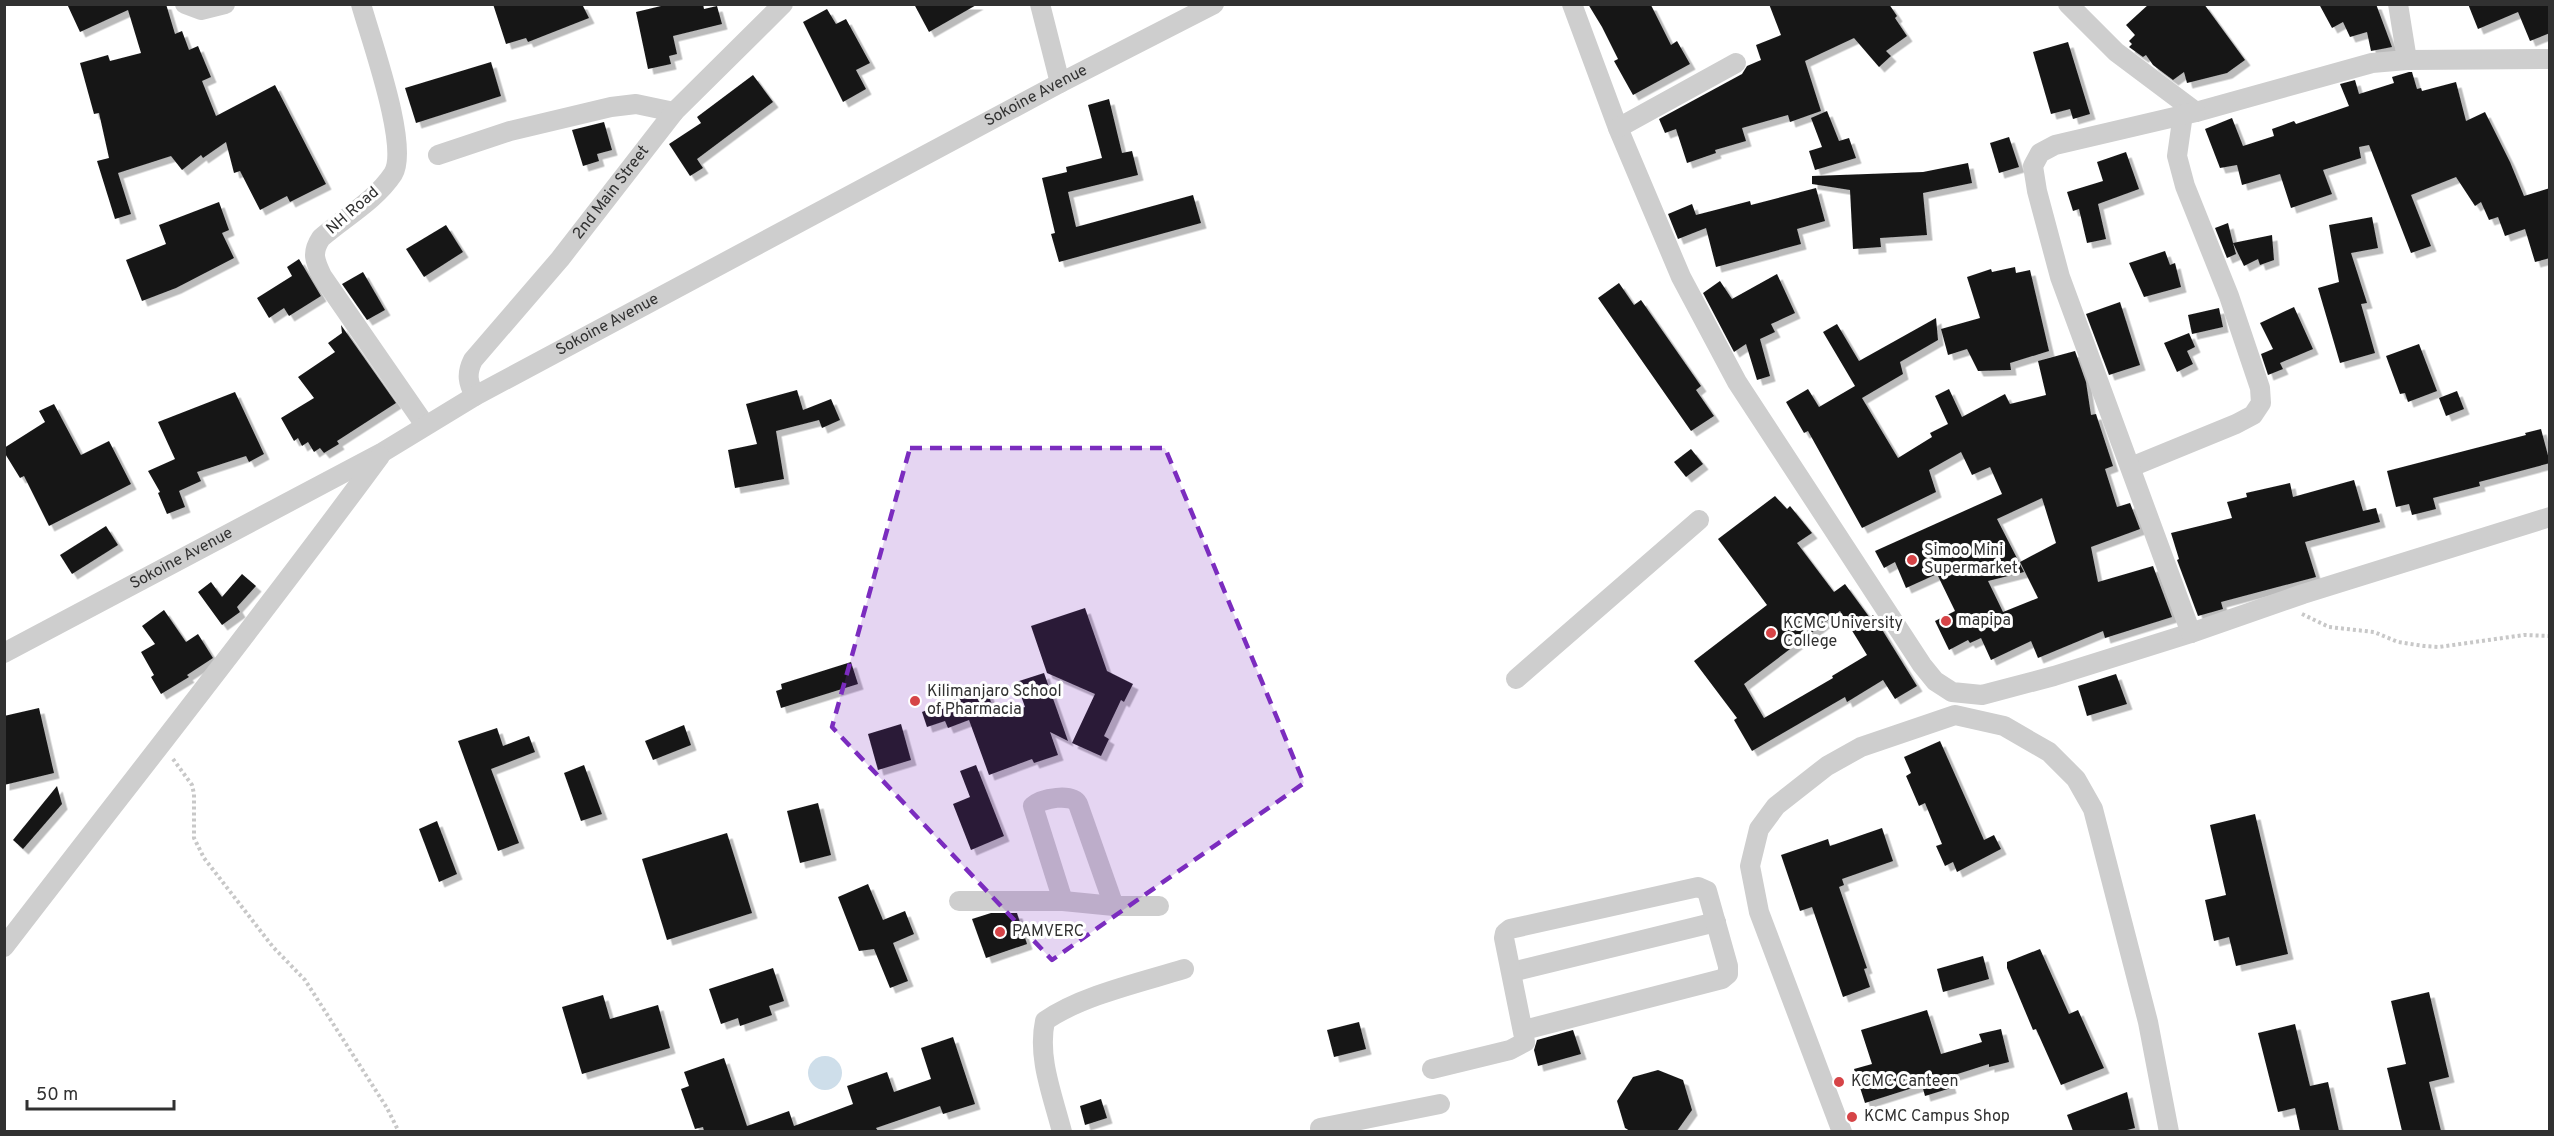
<svg xmlns="http://www.w3.org/2000/svg" width="2554" height="1136" font-family="Overpass,sans-serif">
<defs>
<filter id="shadow"><feDropShadow dx="5.5" dy="5.5" stdDeviation="0" flood-color="#0004"/></filter>
</defs>
<rect width="100%" height="100%" fill="#fff"/>
<!-- water -->
<circle fill="#cedeea" cx="825" cy="1073" r="17"/>
<!-- building -->
<g fill="#181818" fill-rule="evenodd" filter="url(#shadow)">
<path d="M67,4H166L175,34L182,31L189,50L198,46L211,77L202,81L216,116L275,85L326,184L290,202L287,196L260,210L240,171L234,173L226,142L203,158L201,155L182,170L171,156L118,173L131,214L115,219L97,161L109,158L99,113L94,114L80,63L108,55L110,61L141,53L128,10L80,32Z"/>
<path d="M493,4H582L589,18L528,42L526,38L506,44Z"/>
<path d="M661,4H703L704,9L717,6L722,24L673,36L677,54L669,56L671,64L648,69L636,12L661,6Z"/>
<path d="M914,4H978L929,32Z"/>
<path d="M1588,4L1651,5L1671,45L1677,41L1690,64L1633,95L1614,61L1618,59L1602,27Z"/>
<path d="M1769,4H1889L1897,16L1895,18L1907,36L1886,51L1891,56L1879,67L1854,38L1805,61L1821,111L1790,122L1788,115L1742,128L1746,141L1715,150L1716,153L1687,163L1676,129L1665,133L1659,119L1742,74L1747,66L1761,60L1756,45L1781,35Z"/>
<path d="M2149,4H2204L2245,60L2227,73L2187,83L2184,72L2173,80L2153,65L2146,55L2143,57L2129,47L2132,44L2129,41L2135,35L2126,25Z"/>
<path d="M2319,4H2376L2392,47L2371,51L2367,32L2350,37L2343,22L2332,28Z"/>
<path d="M2468,4H2550V33L2530,41L2518,12L2478,29Z"/>
<path d="M827,9L836,24L846,19L870,63L856,70L866,89L843,102L803,22Z"/>
<path d="M2068,42L2090,114L2073,119L2070,109L2051,114L2033,52Z"/>
<path d="M491,62L501,96L416,123L405,88Z"/>
<path d="M2409,72H2412L2417,89L2421,88L2422,91L2456,82L2466,121L2485,112L2510,162L2524,196L2550,188V258L2535,262L2525,229L2505,236L2498,217L2489,220L2481,202L2475,206L2456,177L2411,195L2431,246L2411,253L2369,145L2359,147L2361,158L2323,170L2332,194L2291,208L2280,174L2242,185L2237,165L2220,168L2205,129L2232,118L2243,146L2274,136L2272,129L2294,121L2296,124L2349,106L2340,84L2355,80L2359,94L2394,83L2392,77Z"/>
<path d="M753,75L773,102L697,159L703,168L690,176L669,144L701,123L697,117Z"/>
<path d="M1109,99L1122,153L1132,151L1138,175L1068,192L1076,227L1193,195L1201,223L1059,262L1051,234L1055,233L1042,178L1067,172L1066,167L1102,158L1088,105Z"/>
<path d="M1827,111L1839,141L1849,138L1856,158L1815,170L1809,151L1822,147L1811,118Z"/>
<path d="M604,122L612,150L597,154L599,161L583,166L572,130Z"/>
<path d="M2009,137L2019,167L1999,173L1990,143Z"/>
<path d="M2126,152L2139,189L2098,204L2106,239L2087,243L2079,209L2073,211L2067,192L2103,181L2097,162Z"/>
<path d="M1968,163L1972,183L1923,193L1927,235L1880,238L1881,247L1853,249L1850,190L1812,184V176L1923,172Z"/>
<path d="M1816,188L1825,221L1797,229L1801,244L1716,267L1706,228L1678,239L1668,214L1692,204L1696,215L1750,201L1751,205Z"/>
<path d="M219,202L229,230L222,233L234,258L176,288L142,301L126,260L166,244L159,225Z"/>
<path d="M2372,217L2378,248L2351,253L2367,303L2361,304L2375,353L2340,363L2318,288L2339,282L2329,225Z"/>
<path d="M2228,223L2233,243L2272,235L2274,260L2260,265L2258,259L2244,266L2233,243L2236,254L2227,258L2215,228Z"/>
<path d="M446,225L463,252L424,277L406,249Z"/>
<path d="M2165,251L2170,265L2175,263L2181,287L2144,297L2129,263Z"/>
<path d="M299,259L321,296L289,316L284,308L269,318L257,298L292,276L287,267Z"/>
<path d="M2015,267L2016,273L2030,270L2049,351L2010,363L2011,370L1978,371L1967,349L1948,355L1941,329L1980,318L1967,277L1991,269L1992,272Z"/>
<path d="M363,272L385,310L367,320L342,284Z"/>
<path d="M1777,274L1795,313L1771,324L1775,332L1760,339L1770,376L1757,380L1746,344L1734,352L1703,293L1720,281L1732,299Z"/>
<path d="M1619,283L1634,305L1641,300L1701,386L1696,390L1714,416L1691,431L1598,298Z"/>
<path d="M2120,302L2140,365L2109,375L2086,314Z"/>
<path d="M2294,307L2313,349L2280,363L2283,369L2268,375L2261,354L2273,349L2260,323Z"/>
<path d="M2219,308L2223,327L2192,334L2188,315Z"/>
<path d="M1936,318L1938,340L1900,362L1903,374L1862,398L1898,458L1932,437L1930,433L1948,424L1935,396L1949,389L1962,417L2005,394L2010,404L2046,395L2038,361L2075,351L2086,382L2091,415L2096,414L2113,466L2105,469L2117,507L2130,503L2140,529L2091,547L2098,582L2153,566L2172,617L2105,638L2103,631L2038,658L2031,641L1991,660L1981,638L1970,643L1968,640L1949,650L1935,621L1955,611L1937,574L1906,588L1895,562L1884,568L1875,551L2002,494L1990,467L1972,475L1961,452L1929,470L1936,492L1862,528L1808,431L1804,433L1786,402L1808,389L1819,407L1855,386L1823,332L1837,324L1859,361ZM2042,498L2056,543L2020,562L2038,598L2003,612L1988,581L2024,572L1997,519Z"/>
<path d="M341,325L396,403L337,441L339,444L324,453L320,448L314,452L308,442L302,446L298,438L294,441L281,418L314,398L298,377L335,352L328,343L342,333Z"/>
<path d="M2189,333L2195,347L2187,351L2193,364L2177,372L2164,343Z"/>
<path d="M2419,344L2437,391L2408,402L2405,393L2400,394L2386,356Z"/>
<path d="M797,390L803,410L831,399L840,420L822,428L819,420L776,431L784,479L735,488L728,450L757,444L746,404Z"/>
<path d="M2457,391L2464,409L2446,416L2439,398Z"/>
<path d="M235,392L264,454L249,462L246,456L197,472L201,481L179,491L185,507L167,514L158,493L160,492L148,471L175,459L158,422Z"/>
<path d="M54,404L81,455L109,441L131,484L49,526L24,476L20,478L4,452V448L45,422L39,411Z"/>
<path d="M2541,429L2550,463L2479,482L2480,486L2433,498L2436,509L2412,515L2409,504L2396,507L2387,471L2526,435L2525,433Z"/>
<path d="M1691,449L1703,464L1686,477L1674,462Z"/>
<path d="M2354,480L2363,511L2376,508L2380,522L2305,542L2316,577L2221,602L2223,609L2198,616L2177,560L2179,559L2171,533L2232,518L2227,502L2247,497L2246,493L2290,483L2293,497Z"/>
<path d="M1775,496L1787,509L1790,506L1812,533L1797,543L1834,592L1845,584L1870,618L1873,615L1917,686L1895,699L1883,680L1847,702L1845,697L1752,751L1734,720L1737,718L1694,661L1767,605L1718,539ZM1840,611L1867,655L1832,676L1833,678L1764,718L1744,684Z"/>
<path d="M106,526L118,545L72,574L60,555Z"/>
<path d="M242,574L256,586L237,607L240,612L222,625L198,592L211,582L222,597Z"/>
<path d="M1085,608L1107,671L1133,684L1124,702L1121,700L1104,736L1109,739L1101,756L1072,743L1095,694L1047,673L1031,626Z"/>
<path d="M164,610L186,642L198,634L213,658L187,675L189,677L161,694L151,677L154,675L141,652L155,644L142,626Z"/>
<path d="M851,662L858,684L781,708L776,691L782,689L781,684Z"/>
<path d="M1044,673L1068,741L1050,732L1058,755L1034,763L1032,759L989,775L969,720L948,728L945,721L927,727L922,712L986,688L996,716L1025,707L1016,682Z"/>
<path d="M2116,674L2127,704L2087,716L2078,686Z"/>
<path d="M39,708L54,773L4,785V716Z"/>
<path d="M901,724L911,760L878,770L868,734Z"/>
<path d="M684,725L691,745L653,760L645,741Z"/>
<path d="M497,728L503,746L529,736L535,752L491,769L519,843L498,851L458,741Z"/>
<path d="M1940,741L1984,840L1994,835L2001,849L1957,872L1953,862L1945,866L1936,846L1942,844L1925,803L1919,806L1906,776L1911,773L1904,757Z"/>
<path d="M584,765L602,814L581,821L564,773Z"/>
<path d="M976,765L1004,836L971,850L953,804L970,797L960,771Z"/>
<path d="M57,786L62,804L23,849L13,840Z"/>
<path d="M818,803L831,855L800,863L787,811Z"/>
<path d="M2255,814L2288,954L2236,966L2229,937L2214,941L2205,900L2226,895L2210,825Z"/>
<path d="M437,821L457,874L439,882L419,829Z"/>
<path d="M1882,828L1893,861L1842,879L1844,885L1839,887L1867,968L1864,969L1870,987L1843,997L1812,907L1800,911L1781,855L1828,839L1830,846Z"/>
<path d="M727,833L752,913L667,940L642,859Z"/>
<path d="M868,884L883,920L905,911L914,934L893,943L908,981L890,988L874,949L859,951L838,897Z"/>
<path d="M991,913H1017L1027,944L986,958L972,919Z"/>
<path d="M2040,949L2069,1014L2078,1010L2104,1068L2061,1085L2036,1029L2033,1030L2007,968V962Z"/>
<path d="M1983,956L1989,979L1943,992L1937,969Z"/>
<path d="M773,968L784,1001L769,1006L772,1015L740,1026L738,1018L721,1024L709,989Z"/>
<path d="M2429,992L2449,1077L2429,1082L2441,1131H2402L2387,1068L2406,1064L2391,1001Z"/>
<path d="M603,995L610,1019L658,1005L670,1048L582,1074L562,1007Z"/>
<path d="M1927,1010L1941,1054L1982,1042L1979,1034L2001,1029L2009,1062L1989,1067V1064L1948,1077L1951,1088L1925,1096L1922,1085L1865,1103L1854,1069L1872,1064L1861,1030Z"/>
<path d="M1359,1022L1366,1049L1334,1057L1327,1030Z"/>
<path d="M2295,1024L2310,1086L2328,1082L2339,1131H2300L2295,1108L2278,1112L2258,1033Z"/>
<path d="M1573,1030L1581,1054L1538,1066L1534,1050L1537,1040Z"/>
<path d="M953,1037L975,1104L943,1114L940,1106L876,1128L878,1131H704L703,1127L695,1129L681,1089L689,1086L684,1072L724,1058L747,1126L789,1111L794,1126L853,1104L847,1086L887,1072L894,1092L931,1079L921,1048Z"/>
<path d="M1658,1070L1683,1080L1692,1110L1677,1131H1630L1625,1128L1617,1101L1633,1077Z"/>
<path d="M2127,1092L2135,1128L2123,1131H2073L2067,1115Z"/>
<path d="M1101,1099L1107,1118L1085,1125L1080,1106Z"/>
</g>
<g fill="none" stroke-linecap="round" stroke-linejoin="round">
<!-- path -->
<g stroke="#c8c8c8" stroke-width="4" stroke-dasharray="3 3" stroke-linecap="butt">
<path d="M2302,614L2329,627L2374,632L2398,642L2424,646L2439,647L2524,635L2550,636"/>
<path d="M173,759L192,785L194,794V838L204,858L273,947L305,980L387,1108L399,1132"/>
</g>
<!-- minor -->
<g stroke="#cecece" stroke-width="20">
<path d="M185,4L201,10L225,4"/>
<path d="M361,4C370,37 410,147 393,174C375,201 345,217 321,238C311,253 315,261 322,276L425,425"/>
<path d="M1040,4L1060,83"/>
<path d="M1572,4L1618,128L1681,277L1737,382L1922,665L1935,681L1952,692L1982,695L2054,676L2191,633L2303,594L2550,517"/>
<path d="M2068,4L2116,52L2196,112L2372,63L2407,60L2550,59"/>
<path d="M2398,4L2407,60"/>
<path d="M1618,128L1736,63"/>
<path d="M438,155L510,131L611,107L636,104L674,112"/>
<path id="s1" d="M475,396C468,383 466,374 473,360L560,259L674,112L783,4"/>
<path d="M2131,467L2236,424L2253,415L2261,403L2260,388L2229,296L2185,186L2177,156L2183,114"/>
<path d="M2191,633L2060,277L2037,191L2033,166L2040,153L2055,145L2196,112"/>
<path id="s2" d="M4,653L383,452L475,396L1060,83L1214,4"/>
<path d="M1516,679L1699,520"/>
<path d="M959,901H1063L1114,906H1159"/>
<path d="M1063,901L1033,806C1042,798 1072,793 1078,804L1114,906"/>
<path d="M4,947C130,783 258,622 380,456"/>
<path d="M1512,972L1716,922"/>
<path d="M1432,1069L1510,1050L1525,1042L1504,938L1505,933L1510,929L1698,887L1707,891L1728,966V974L1722,979L1524,1030"/>
<path d="M1320,1128L1440,1104"/>
<path d="M1062,1132C1053,1096 1037,1058 1045,1021C1080,996 1142,982 1184,969"/>
<path d="M1842,1132L1759,912L1750,866L1759,829L1776,806L1827,766L1861,747L1955,715L2004,726L2049,752L2076,779L2093,809L2148,1022L2169,1132"/>
</g>
</g>
<!-- marked area -->
<path fill="#7b2cbf" fill-opacity="0.2" stroke="#7b2cbf" stroke-width="4.5" stroke-dasharray="12 8" stroke-linejoin="round" d="M910,448H1165L1304,783L1052,960L832,727Z"/>
<!-- markers -->
<g fill="#d64447" stroke="#fff" stroke-width="2">
<circle cx="1912" cy="560" r="6"/>
<circle cx="1946" cy="621" r="6"/>
<circle cx="1771" cy="633" r="6"/>
<circle cx="915" cy="701" r="6"/>
<circle cx="1000" cy="932" r="6"/>
<circle cx="1839" cy="1082" r="6"/>
<circle cx="1852" cy="1117" r="6"/>
</g>
<g text-anchor="middle" dominant-baseline="central" stroke-width="6" stroke-linejoin="round" paint-order="stroke">
<!-- street labels -->
<g font-size="16" fill="#313131" stroke="#fff">
<text stroke="none"><textPath href="#s2" startOffset="1173">Sokoine Avenue</textPath></text>
<text stroke="none"><textPath href="#s1" startOffset="255">2nd Main Street</textPath></text>
<text transform="translate(353 211) rotate(-41)">NH Road</text>
<text stroke="none"><textPath href="#s2" startOffset="687">Sokoine Avenue</textPath></text>
<text stroke="none"><textPath href="#s2" startOffset="201">Sokoine Avenue</textPath></text>
</g>
<!-- poi labels -->
<g font-size="16" fill="#313131" stroke="#fff" text-anchor="start">
<text x="1924" y="551">Simoo Mini<tspan x="1924" dy="18">Supermarket</tspan></text>
<text x="1958" y="621">mapipa</text>
<text x="1783" y="624">KCMC University<tspan x="1783" dy="18">College</tspan></text>
<text x="927" y="692">Kilimanjaro School<tspan x="927" dy="18">of Pharmacia</tspan></text>
<text x="1012" y="932">PAMVERC</text>
<text x="1851" y="1082">KCMC Canteen</text>
<text x="1864" y="1117">KCMC Campus Shop</text>
</g>
</g>
<!-- border -->
<rect width="2554" height="1136" fill="none" stroke="#313131" stroke-width="12"/>
<!-- scale -->
<path d="M27 1100v9h147v-9" fill="none" stroke="#313131" stroke-width="3"/>
<text x="36" y="1100" font-size="18" fill="#313131" stroke="#ffffff" stroke-width="4.5" paint-order="stroke">50 m</text>
</svg>
